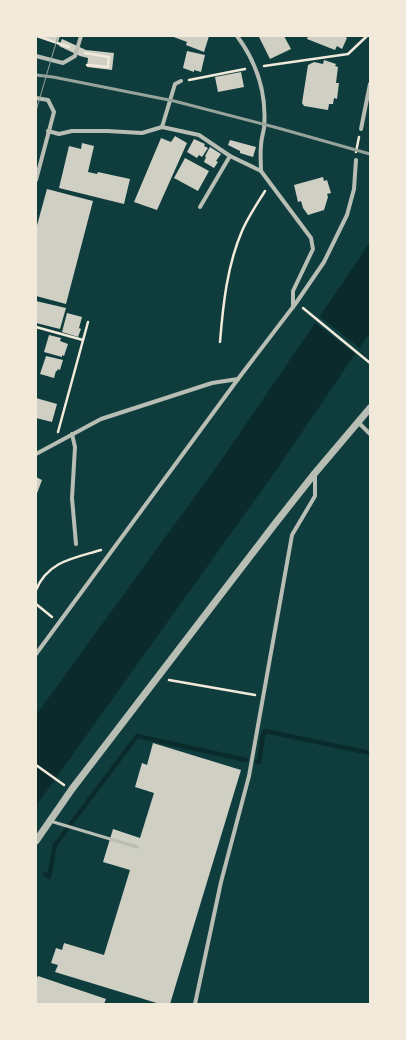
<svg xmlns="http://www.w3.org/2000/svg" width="406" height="1040" font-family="'Libre Baskerville',serif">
<rect width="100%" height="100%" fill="#0f3d3e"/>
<!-- water -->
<path fill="#0a2a2b" d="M370,241V332L277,469L36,806V715L220,462L361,256Z"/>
<!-- pier -->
<path fill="#0f3d3e" d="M318,315L361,349L357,355L314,322Z"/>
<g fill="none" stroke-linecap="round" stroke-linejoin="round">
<!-- stream -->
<g stroke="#0a2a2b" stroke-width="4.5">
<path d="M257,762H259L263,735L265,731L370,753"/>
<path d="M45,874L49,877L55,845L137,736L246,760"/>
</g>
</g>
<!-- building -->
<g fill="#cfcfc3">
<path d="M39,36H60L58,42Z"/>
<path d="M171,36H209L204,52L186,45L187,42Z"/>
<path d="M261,36H284L291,49L270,59L259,37Z"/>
<path d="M308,36H344L347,38L342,49L337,46L335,50L307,39Z"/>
<path d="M62,39L86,50L114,53L112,70L87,67L88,58L80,56L59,46Z"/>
<path d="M187,51L205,55L201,72L194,70V72L183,68Z"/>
<path d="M324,60L336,64L335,66L338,67L336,83H339L337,99L334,98L333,104H329L328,110L304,106L302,103L308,65L314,62L323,64Z"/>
<path d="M241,72L244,87L218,92L215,77Z"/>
<path d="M175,136L187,143L157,210L134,202L161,138L171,142Z"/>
<path d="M194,139L205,144L204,146L208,148L202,157L199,155L197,158L187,152Z"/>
<path d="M230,140L256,147L253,157L240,153V151L228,145Z"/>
<path d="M82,143L94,146L88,172L97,174L98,172L130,179L124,204L59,188L69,146L81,149Z"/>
<path d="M210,147L221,154L216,161L218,162L214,168L204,162L206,157L205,156Z"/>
<path d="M185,158L209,171L198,191L174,178Z"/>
<path d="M323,177L324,181L327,180L331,193L327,194L328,197L324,210L308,215L303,208L301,201L298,202L294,185Z"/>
<path d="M47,189L93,201L66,304L36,296V229Z"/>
<path d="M36,301L66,308L60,329L36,323Z"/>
<path d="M67,313L82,317L79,328L81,329L78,337L62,332Z"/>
<path d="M49,335L61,338L60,341L68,344L64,356L62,355V357L44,352Z"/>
<path d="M46,356L63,360L60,370L58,369L57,371H56L54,378L40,374Z"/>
<path d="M36,398L57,404L52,422L36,418Z"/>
<path d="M36,477L42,480L36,496Z"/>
<path d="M153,743L241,770L170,1004H160L55,972L58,965L51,963L56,948L62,950L64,943L104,955L130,870L103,862L113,829L140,838L154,793L135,787L142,763L147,765Z"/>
<path d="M38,976L106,999L104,1004H36V980Z"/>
</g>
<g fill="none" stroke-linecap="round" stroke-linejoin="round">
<!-- path -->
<g stroke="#f1e9da" stroke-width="2.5">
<path d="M37,36L69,47"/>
<path d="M85,53L109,57L108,67L87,65"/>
<path d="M264,66L348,54L367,36"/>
<path d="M189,80L245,69"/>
<path d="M356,152L359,137"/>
<path d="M303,308L370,363"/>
<path d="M36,327L83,340"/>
<path d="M220,342C223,305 227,266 242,231C248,217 257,204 265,191"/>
<path d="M58,432L88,322"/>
<path d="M36,590C48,561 74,558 101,550"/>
<path d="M36,604L52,617"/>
<path d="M169,680L255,695"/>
<path d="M36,765L64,785"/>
</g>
<!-- service -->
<path stroke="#b8beb3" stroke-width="3" d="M50,821L137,847"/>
<!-- minor -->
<g stroke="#b8beb3" stroke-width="4">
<path d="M237,36C257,63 267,94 264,128C263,134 261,140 261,146C260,154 261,163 261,171"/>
<path d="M36,56L63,63L75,56L81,36"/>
<path d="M36,98L48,100L54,112L36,180"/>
<path d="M162,127L175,84L181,81"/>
<path d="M361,129L370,84"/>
<path d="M48,131L59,134L72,131H107L142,133L162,127L199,135L230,156L261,171L311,238L313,249L293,291V307"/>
<path d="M200,207L230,156"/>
<path d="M358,422L370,434"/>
<path d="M72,434L75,447L72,498L76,544"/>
<path d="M36,454L101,419L212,383L238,379"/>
<path d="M36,654L238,379L296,303L324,262L347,215L354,189L356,160"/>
<path d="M195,1004L221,882L249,776L292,535L315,496V475"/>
</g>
<!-- tertiary -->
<path stroke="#b8beb3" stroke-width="7" d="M36,841L72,789L274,525L315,473L370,408"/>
<!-- tram -->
<path stroke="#97a49c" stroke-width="1" d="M36,111L58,36"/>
<!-- rail -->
<path stroke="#97a49c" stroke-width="3" d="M36,75L53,77L174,101L278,128L370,154"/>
</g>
<!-- border -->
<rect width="406" height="1040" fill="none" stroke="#f1e9da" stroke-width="74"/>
</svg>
